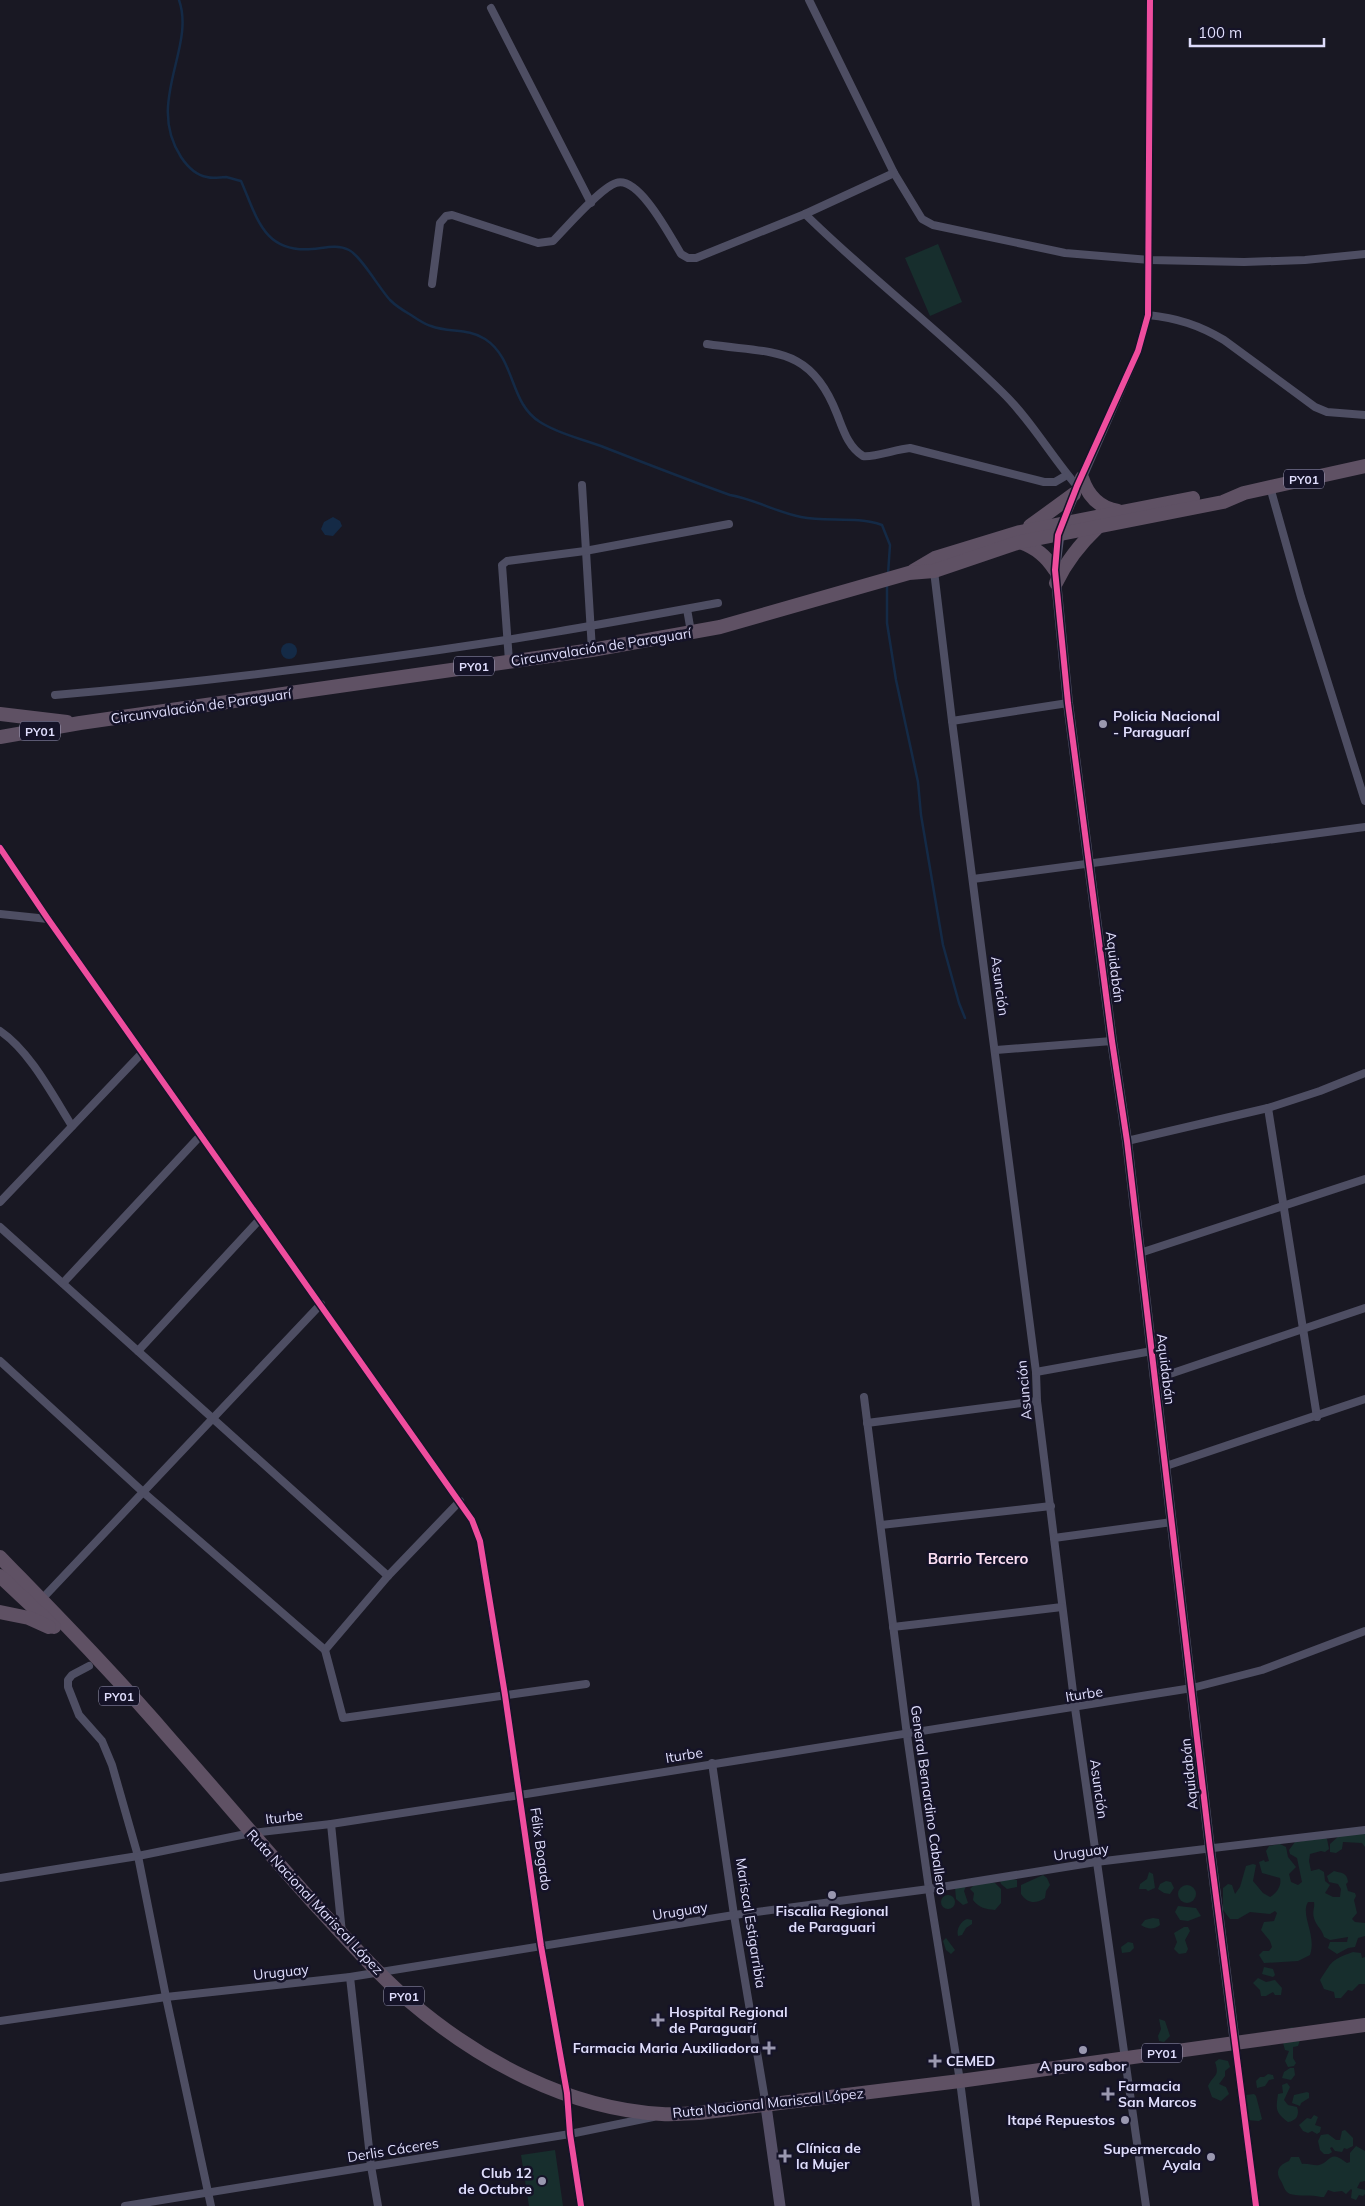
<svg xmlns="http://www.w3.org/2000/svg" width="1365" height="2206" font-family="Mulish,sans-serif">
<rect width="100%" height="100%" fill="#191823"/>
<!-- green -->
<g fill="#172e2d">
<path d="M938,244L962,302L930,316L905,258Z"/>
<path d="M1365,1833V1847L1362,1843L1343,1842L1342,1849L1336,1853L1330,1852V1844L1340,1835Z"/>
<path d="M1325,1838L1327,1839L1329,1849L1325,1852L1321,1851L1310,1854L1309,1861L1311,1871L1319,1869L1324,1872L1325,1881L1330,1885L1325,1893L1333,1897H1340L1341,1889L1338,1884L1329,1882L1327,1876L1334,1871C1341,1873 1347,1872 1348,1882L1346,1884L1348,1891L1355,1893L1356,1896L1354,1900L1357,1913L1352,1919L1355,1922L1365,1923V1936L1358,1938L1355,1947L1348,1948L1337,1954L1328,1948L1330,1942H1347L1348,1937L1330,1940L1324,1937C1322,1929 1316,1926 1314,1918C1312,1912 1315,1908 1314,1902H1308C1300,1915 1317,1935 1310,1955L1298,1961L1264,1963L1259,1955L1263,1951H1269L1272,1947L1270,1941L1261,1930L1264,1922L1274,1921L1277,1913L1275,1911L1270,1914L1250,1912L1238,1919H1230L1223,1910V1888L1228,1884L1232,1885L1235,1894L1240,1887L1246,1866L1253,1864L1256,1865L1253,1881L1263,1893L1270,1897C1277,1893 1282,1885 1280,1878L1262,1873L1259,1862L1264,1860L1265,1862L1269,1861L1266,1851L1269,1846L1280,1844L1286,1847L1288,1857L1296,1867L1289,1874L1291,1882L1298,1885L1302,1882L1297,1858L1290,1854L1289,1850L1295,1842Z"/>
<path d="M1149,1872L1153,1874L1155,1888L1148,1891L1146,1889H1139L1140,1884L1147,1879Z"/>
<path d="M1043,1875L1047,1878L1050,1885L1046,1891L1045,1898C1036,1904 1028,1904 1021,1894V1885Z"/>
<path d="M1012,1879L1017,1880V1887L1007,1889L1001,1884L1000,1881Z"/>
<path d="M1166,1881L1171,1882L1174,1888L1170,1894L1164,1893L1158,1889L1160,1884Z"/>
<path d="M990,1882L995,1883L1001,1889V1903L995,1910C986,1909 979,1908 973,1900L974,1893L970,1889L976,1883Z"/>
<circle cx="1187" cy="1894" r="9"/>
<path d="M966,1886L964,1891L968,1903L963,1905L956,1899L955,1887Z"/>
<circle cx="948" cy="1902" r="7"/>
<path d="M1178,1906L1196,1908L1201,1916L1188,1921L1180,1920L1175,1912Z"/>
<path d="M1153,1918L1159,1919L1160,1925C1154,1930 1147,1929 1141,1925L1145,1920Z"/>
<path d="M967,1919L972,1920V1924L966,1928L962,1935L958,1936C956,1929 961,1921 967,1919Z"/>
<path d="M1184,1927H1188L1190,1931L1185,1940L1188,1949L1186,1953L1179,1954L1174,1949L1177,1942L1174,1933Z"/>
<path d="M946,1938L955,1950L951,1954L946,1950L943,1941Z"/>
<path d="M1128,1942L1133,1943L1134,1948L1130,1952L1122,1953L1121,1947Z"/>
<path d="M1353,1952L1361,1953L1362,1958L1365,1957V1984H1359L1352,1991L1348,1990L1341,1998H1335L1334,1992L1324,1989L1320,1980C1332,1962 1330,1960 1353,1952Z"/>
<path d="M1264,1967L1273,1969L1275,1975L1273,1977L1262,1974Z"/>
<path d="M1258,1978L1266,1982L1275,1980L1282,1988L1281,1995H1275L1273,1992L1266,1996H1261L1260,1990L1253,1983Z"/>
<path d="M1159,2019L1165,2021L1170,2036L1164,2042L1159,2041L1158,2036L1161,2029Z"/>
<path d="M1292,2027L1295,2030L1300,2040L1298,2046L1293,2047V2058L1296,2063L1294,2066L1288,2067L1285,2061L1289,2051L1285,2050L1282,2039L1285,2030Z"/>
<path d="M1219,2059L1228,2061L1230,2067L1225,2071V2076L1219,2084L1226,2087L1229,2094L1221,2101L1212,2097L1208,2086C1214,2074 1220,2077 1215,2062Z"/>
<path d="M1290,2068H1294L1295,2075L1291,2080L1282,2078L1284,2072Z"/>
<path d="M1268,2074L1273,2075L1274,2079L1269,2080L1265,2086L1257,2088L1256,2081L1260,2077H1264Z"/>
<path d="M1287,2083L1290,2087L1284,2100L1288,2105L1297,2107C1300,2115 1296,2121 1288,2122C1275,2112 1276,2109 1278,2094L1283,2093L1282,2085Z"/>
<path d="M1307,2092L1309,2093V2098L1301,2103L1300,2106L1292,2103L1294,2095Z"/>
<path d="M1245,2093L1246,2095L1254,2094L1256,2096L1262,2119L1259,2121L1247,2120Z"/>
<path d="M1314,2115L1318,2117L1315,2125L1321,2127L1320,2132L1317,2134L1312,2131L1308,2133L1303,2131L1299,2125L1307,2118L1311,2119Z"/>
<path d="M1345,2130L1353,2138V2146L1347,2149L1344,2148L1342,2152L1335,2151L1332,2147L1330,2148L1332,2152L1329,2154H1324L1320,2150L1318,2141L1321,2135L1328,2134L1336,2140H1340L1342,2131Z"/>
<path d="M1356,2146L1365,2151V2181L1360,2182L1357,2188L1365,2190V2194L1363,2196L1359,2195L1356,2200L1351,2198L1352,2190L1351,2189L1346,2194L1342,2191L1334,2192L1328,2190L1324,2197H1321C1311,2194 1300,2197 1290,2194C1284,2191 1284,2186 1281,2181C1275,2172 1278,2165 1289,2161L1291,2157H1299L1302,2164C1307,2163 1315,2166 1319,2165C1332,2161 1329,2149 1347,2163L1350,2162V2153Z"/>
<path d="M555,2150L563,2206H529L521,2155Z"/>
</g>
<!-- water -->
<g fill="#142a46">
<path d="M333,517L340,521L342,526L333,536L325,535L321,529L324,522Z"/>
<circle cx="289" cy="651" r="8"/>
</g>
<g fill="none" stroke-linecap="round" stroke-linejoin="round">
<!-- stream -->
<g stroke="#142a46" stroke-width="2.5">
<path d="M179,0C196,48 145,102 181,157C187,166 195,175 207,177C213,179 220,177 226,177C231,178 236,180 241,181C257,217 263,253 312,249C325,248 337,244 349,250C361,256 379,288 390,300C395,305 404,311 411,315C417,319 424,324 431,326C449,333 468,328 485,339C516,359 509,403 540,422C560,435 584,439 606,448C647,464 688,480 730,495C754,499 776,512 801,517C827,522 856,516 882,525L890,545L888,574"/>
<path d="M887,585V623L896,680L918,782L921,815L943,945L959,1003L965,1018"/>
</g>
<!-- street -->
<g stroke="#4e4e63" stroke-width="8">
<path d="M809,0L894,173L922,219L933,225L1065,253L1150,260L1244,262L1305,260L1365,254"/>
<path d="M491,8L591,203"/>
<path d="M805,214C868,276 938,329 1002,392C1031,420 1051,456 1077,486"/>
<path d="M432,284L440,223L446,216L452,215L538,243L553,241C566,228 600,188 616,183C639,175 671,238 681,254L688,258H696L805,214L894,173"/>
<path d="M1148,315C1177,318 1199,325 1224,340L1315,407L1327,412L1365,415"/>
<path d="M707,344C772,354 810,344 837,414C843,429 848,447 863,456C872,458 897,449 910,448L1044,482H1055L1067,475"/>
<path d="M582,485L592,650"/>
<path d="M1270,487L1301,597L1365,801"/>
<path d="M1063,523L1138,351L1148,315L1150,0"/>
<path d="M934,571L952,721L1036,1372L1037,1401L1075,1708L1146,2206"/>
<path d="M687,609L691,632"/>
<path d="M509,661L502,565L507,561L585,551L729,524"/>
<path d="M55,695C206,682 356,663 506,640C577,629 647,616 718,603"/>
<path d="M952,721L1068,703"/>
<path d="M0,848L48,919L472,1520L480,1541L505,1695L541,1946L567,2093L570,2134L581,2206"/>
<path d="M973,879L1365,827"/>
<path d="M0,914L48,919"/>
<path d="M0,1031C30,1051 53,1096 72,1126"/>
<path d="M996,1050L1112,1041"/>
<path d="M1268,1108L1317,1417"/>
<path d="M1127,1141L1268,1108L1320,1091L1365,1073"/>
<path d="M0,1202L142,1053"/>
<path d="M0,1227L388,1576"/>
<path d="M1140,1253L1365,1179"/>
<path d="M63,1283L201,1135"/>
<path d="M138,1351L260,1219"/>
<path d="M0,1361L143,1492L325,1650"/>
<path d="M1036,1372L1152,1351"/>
<path d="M1155,1379L1365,1308"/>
<path d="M864,1397L907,1735L929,1889L960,2081L976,2206"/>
<path d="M867,1423L1037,1401"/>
<path d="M1166,1466L1365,1399"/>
<path d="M460,1501L388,1576L325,1650L343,1718L586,1684"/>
<path d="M881,1525L1051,1506"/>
<path d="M1054,1538L1172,1522"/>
<path d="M41,1600L321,1304"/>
<path d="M893,1627L1062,1607"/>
<path d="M89,1666L72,1675L68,1680V1687L79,1715L102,1741L112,1765L138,1856L166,1997L211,2206"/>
<path d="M712,1763L734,1915L766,2106"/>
<path d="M331,1824L342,1933"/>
<path d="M0,1878L138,1856L251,1833L331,1824L520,1795L1192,1688L1262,1670L1365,1631"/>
<path d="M350,1977L371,2166L378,2206"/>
<path d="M0,2021L166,1997L350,1977L734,1915L929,1889L1096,1862L1365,1830"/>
<path d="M1235,2043L1256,2206"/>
<path d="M125,2206L570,2134L653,2117"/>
</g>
<!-- secondary -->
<path stroke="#525369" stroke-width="10" d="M1060,530L1055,570L1068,703L1112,1041L1127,1141L1210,1849L1235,2043"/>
<!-- primary -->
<path stroke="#554f66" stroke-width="11" d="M766,2106L780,2206"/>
<!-- highway -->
<g stroke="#5f5164" stroke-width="14">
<path d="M1082,478C1088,496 1099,508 1118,511"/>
<path d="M1030,526L1074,494"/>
<path d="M1020,542C1036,548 1046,556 1055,570"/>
<path d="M913,571L935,558L1020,532L1193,498"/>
<path d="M1056,583C1067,560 1080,544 1098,527"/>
<path d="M0,714L67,722"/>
<path d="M0,737L80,723L592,650L720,627L909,573L934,571L1020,542L1223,502L1244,493L1365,466"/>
<path d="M0,1557C58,1617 117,1677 171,1740C218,1793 264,1848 311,1900C342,1934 374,1970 408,2000C478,2060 568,2109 662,2114C674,2115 687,2113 699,2113L960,2081L1365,2025"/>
<path d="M0,1576L54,1627"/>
<path d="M0,1612L29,1618L49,1627"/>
</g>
<defs>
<g id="cycleway">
<path d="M1150,0L1148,315L1138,351L1077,486L1058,535L1055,570L1068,703L1112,1041L1127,1141L1210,1849L1256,2206"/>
<path d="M0,848L48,919L472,1520L480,1541L505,1695L541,1946L567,2093L570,2134L581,2206"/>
</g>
</defs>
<!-- cycleway casing -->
<use href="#cycleway" stroke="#151328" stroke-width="9"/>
<!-- cycleway -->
<use href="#cycleway" stroke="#ef4d9e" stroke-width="6"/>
</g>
<!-- markers -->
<g fill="#9a98b0" stroke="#151328" stroke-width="2">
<circle cx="1103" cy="724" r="5"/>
<circle cx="832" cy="1895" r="5"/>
<path d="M655.5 2012.5h5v5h5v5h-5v5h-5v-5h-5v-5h5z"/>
<path d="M766.5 2040.5h5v5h5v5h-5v5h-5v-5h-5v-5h5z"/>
<circle cx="1083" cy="2050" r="5"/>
<path d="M932.5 2053.5h5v5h5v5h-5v5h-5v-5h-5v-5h5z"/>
<path d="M1105.5 2086.5h5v5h5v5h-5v5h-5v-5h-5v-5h5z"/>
<circle cx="1125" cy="2120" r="5"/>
<path d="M782.5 2148.5h5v5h5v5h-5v5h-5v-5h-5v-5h5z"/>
<circle cx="1211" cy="2157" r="5"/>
<circle cx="542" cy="2181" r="5"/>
</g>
<g text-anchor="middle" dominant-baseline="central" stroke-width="5" stroke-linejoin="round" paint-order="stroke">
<!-- shield labels -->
<g fill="#151328" stroke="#a2a0bc" stroke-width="1">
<rect x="1284" y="469.5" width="40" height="19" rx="4"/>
<rect x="454" y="656.5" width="40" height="19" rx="4"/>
<rect x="20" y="721.5" width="40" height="19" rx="4"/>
<rect x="99" y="1686.5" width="40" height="19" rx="4"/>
<rect x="384" y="1986.5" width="40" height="19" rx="4"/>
<rect x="1142" y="2043.5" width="40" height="19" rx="4"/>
</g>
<g font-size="12" font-weight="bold" fill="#dfddfc">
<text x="1304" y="479">PY01</text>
<text x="474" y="666">PY01</text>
<text x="40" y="731">PY01</text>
<text x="119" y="1696">PY01</text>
<text x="404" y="1996">PY01</text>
<text x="1162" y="2053">PY01</text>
</g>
<!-- street labels -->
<g font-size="14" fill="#dfddfc" stroke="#151328">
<text transform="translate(601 647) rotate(-9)">Circunvalación de Paraguarí</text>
<text transform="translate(201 706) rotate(-8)">Circunvalación de Paraguarí</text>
<text transform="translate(1115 967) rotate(83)">Aquidabán</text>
<text transform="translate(1000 986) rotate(82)">Asunción</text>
<text transform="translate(1166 1369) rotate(83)">Aquidabán</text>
<text transform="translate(1024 1390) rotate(-95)">Asunción</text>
<text transform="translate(1084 1694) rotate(-9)">Iturbe</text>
<text transform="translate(684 1755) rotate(-9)">Iturbe</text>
<text transform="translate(1189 1774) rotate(-96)">Aquidabán</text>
<text transform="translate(1099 1789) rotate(82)">Asunción</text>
<text transform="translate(929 1800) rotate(82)">General Bernardino Caballero</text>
<text transform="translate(284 1817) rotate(-7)">Iturbe</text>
<text transform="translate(541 1849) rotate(82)">Félix Bogado</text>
<text transform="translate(1081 1852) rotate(-8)">Uruguay</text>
<text transform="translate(315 1902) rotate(47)">Ruta Nacional Mariscal López</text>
<text transform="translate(680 1911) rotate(-9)">Uruguay</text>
<text transform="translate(751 1923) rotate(81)">Mariscal Estigarribia</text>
<text transform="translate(281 1972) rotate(-6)">Uruguay</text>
<text transform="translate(768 2103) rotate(-6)">Ruta Nacional Mariscal López</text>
<text transform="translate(393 2150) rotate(-9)">Derlis Cáceres</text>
</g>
<!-- poi labels -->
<g font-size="14" font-weight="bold" fill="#dfddfc" stroke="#151328" text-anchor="start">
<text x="1113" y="716">Policia Nacional<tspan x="1113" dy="16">- Paraguarí</tspan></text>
<text x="832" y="1911" text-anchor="middle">Fiscalia Regional<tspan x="832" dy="16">de Paraguari</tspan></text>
<text x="669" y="2012">Hospital Regional<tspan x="669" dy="16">de Paraguarí</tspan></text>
<text x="759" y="2048" text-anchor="end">Farmacia Maria Auxiliadora</text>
<text x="946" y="2061">CEMED</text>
<text x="1083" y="2066" text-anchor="middle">A puro sabor</text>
<text x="1118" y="2086">Farmacia<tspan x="1118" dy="16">San Marcos</tspan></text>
<text x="1115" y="2120" text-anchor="end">Itapé Repuestos</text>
<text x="796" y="2148">Clínica de<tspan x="796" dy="16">la Mujer</tspan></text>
<text x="1201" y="2149" text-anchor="end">Supermercado<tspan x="1201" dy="16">Ayala</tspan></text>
<text x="532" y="2173" text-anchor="end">Club 12<tspan x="532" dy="16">de Octubre</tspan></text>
</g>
<!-- neighbourhood labels -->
<g font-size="15" font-weight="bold" fill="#fcdff3" stroke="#151328">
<text x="978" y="1558">Barrio Tercero</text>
</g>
</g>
<!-- scale -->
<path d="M1190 38v8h134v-8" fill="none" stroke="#dfddfc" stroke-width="2.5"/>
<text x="1198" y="38" font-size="15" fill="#dfddfc" stroke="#151328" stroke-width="4" paint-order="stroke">100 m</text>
</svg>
